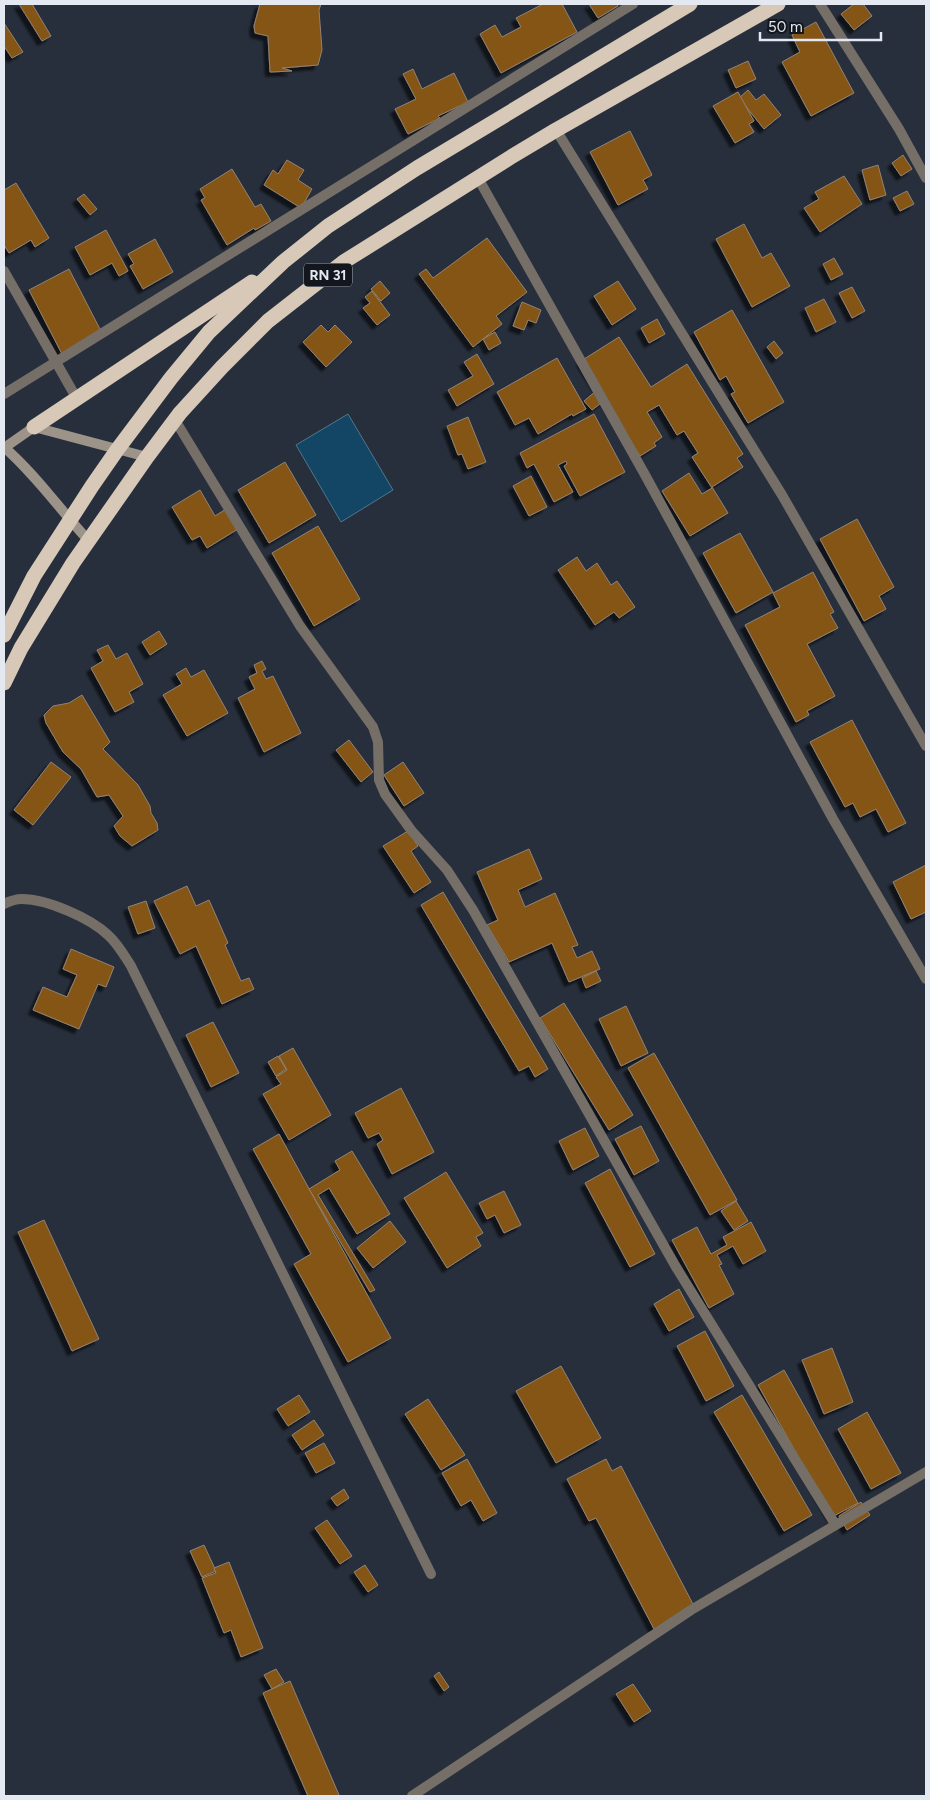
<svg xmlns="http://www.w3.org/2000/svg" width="930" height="1800" font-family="Figtree,sans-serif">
<defs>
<filter id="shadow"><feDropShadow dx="-4.5" dy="4.5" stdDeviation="1" flood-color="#0009"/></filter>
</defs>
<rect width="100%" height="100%" fill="#272f3c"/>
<!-- water -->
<path fill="#124664" stroke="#51778e" d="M348,414L393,490L341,522L296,445Z"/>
<!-- building -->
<g fill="#855515" stroke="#918375" filter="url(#shadow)">
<path d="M19,4H32L51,36L42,41Z"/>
<path d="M260,4H321L319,10L322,50L318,65L282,68L292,71L270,72L268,36L255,33L254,26Z"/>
<path d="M543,4H562L577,32L501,73L480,34L495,25L502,37L521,27L516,18Z"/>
<path d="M589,4H617L618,6L598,18Z"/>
<path d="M854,4H863L872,16L854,30L841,14Z"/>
<path d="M816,22L854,93L811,116L782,62L800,52L792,35Z"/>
<path d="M4,23L23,52L12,58L4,46Z"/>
<path d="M748,61L756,79L736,88L728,70Z"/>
<path d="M413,69L422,89L454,73L468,102L438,116L440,118L408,134L395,109L416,99L403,74Z"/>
<path d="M748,90L756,100L764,94L781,115L764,129L739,98Z"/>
<path d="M738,92L754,121L749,124L754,132L735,143L713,106Z"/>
<path d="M630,131L652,175L643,180L648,189L618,205L590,152Z"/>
<path d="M903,155L912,169L901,176L892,163Z"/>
<path d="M287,160L304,170L298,180L312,189L301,208L264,185L273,170L278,174Z"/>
<path d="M878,165L886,195L870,200L862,170Z"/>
<path d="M232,169L255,207L261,204L271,221L255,230L254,228L227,245L201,200L205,198L200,189Z"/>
<path d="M844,176L862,204L820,232L804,208L819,199L815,192Z"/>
<path d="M16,183L49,238L35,247L31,240L9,253L4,245V190Z"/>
<path d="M907,191L914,204L900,211L893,198Z"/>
<path d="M84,194L97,209L90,215L77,199Z"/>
<path d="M744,224L762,258L771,253L790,286L752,307L716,239Z"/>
<path d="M106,230L128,271L119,276L112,263L90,275L75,247Z"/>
<path d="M487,238L527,292L496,316L502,324L473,347L419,274L426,269L433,278Z"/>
<path d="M155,239L173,272L143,289L130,266L134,264L128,254Z"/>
<path d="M834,258L843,274L831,280L823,264Z"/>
<path d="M69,269L102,333L62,354L29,290Z"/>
<path d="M380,281L390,293L381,301L371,289Z"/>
<path d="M618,281L636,309L612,325L594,296Z"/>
<path d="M852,287L865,311L852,318L839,293Z"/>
<path d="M372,291L390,315L377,325L363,308L370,303L365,297Z"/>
<path d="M824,299L836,322L816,332L805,308Z"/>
<path d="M522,302L541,310L536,323L528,320L524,330L513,326Z"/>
<path d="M732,310L784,402L748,423L731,394L735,392L726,376L720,380L694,332Z"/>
<path d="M657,319L665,334L649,343L641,328Z"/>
<path d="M321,325L328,332L335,325L352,342L326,367L303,342Z"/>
<path d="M495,332L501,343L489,350L483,339Z"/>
<path d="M619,337L651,387L687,364L743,454L737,458L743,467L712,487L728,513L690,536L662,491L689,473L702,494L712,488L692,457L698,453L684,431L677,435L659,405L647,412L662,437L654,443L656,446L640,456L581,361Z"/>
<path d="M774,341L783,353L776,359L767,347Z"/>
<path d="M477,354L494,384L457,406L448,390L473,376L464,362Z"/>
<path d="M557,358L586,409L573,416L572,414L538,434L529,418L515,425L497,392Z"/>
<path d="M597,390L605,400L592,410L584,401Z"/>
<path d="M594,414L625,472L580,496L564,466L567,464L566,461L558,465L573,492L554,502L534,464L527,468L520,453Z"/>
<path d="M468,417L486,462L468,469L462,454L458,455L447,426Z"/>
<path d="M285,462L316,515L269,543L238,490Z"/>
<path d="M531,476L547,507L529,516L513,486Z"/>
<path d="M200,490L215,516L226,509L238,529L207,548L200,536L192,540L172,507Z"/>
<path d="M857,519L894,587L879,596L886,609L864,621L820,539Z"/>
<path d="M318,526L360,599L314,626L272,553Z"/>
<path d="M740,533L773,592L736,613L703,553Z"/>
<path d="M577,557L586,571L597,563L611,585L617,581L635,607L619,618L614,612L595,625L558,570Z"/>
<path d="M813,572L834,612L830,614L838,628L807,644L835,696L807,711L809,715L796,722L745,625L780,607L773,593Z"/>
<path d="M159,631L167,644L150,655L142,642Z"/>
<path d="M108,645L116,659L127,653L143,684L129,692L134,702L115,712L91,668L103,661L97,650Z"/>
<path d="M262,661L266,669L262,671L266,679L273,676L301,733L264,752L238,698L255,689L249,677L257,673L254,665Z"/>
<path d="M186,668L191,677L204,670L228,713L187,736L163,695L182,684L176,674Z"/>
<path d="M82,695L110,742L103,749L138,785L150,806L151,813L157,823L158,830L132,846L120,836L114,826L123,816L109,795L97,797L81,769L63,752L46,723L44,715L53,706L69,703Z"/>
<path d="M852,720L906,823L888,832L876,809L860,817L853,803L845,807L810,742Z"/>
<path d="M349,740L373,772L361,782L336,750Z"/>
<path d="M51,762L71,777L33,825L14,810Z"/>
<path d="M403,762L424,793L404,806L384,775Z"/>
<path d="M408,831L418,846L411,851L431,882L414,893L383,846Z"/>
<path d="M529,849L542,879L518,890L525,907L555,893L578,945L572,947L577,958L592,951L600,969L569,982L552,943L509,962L487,925L498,920L477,872Z"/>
<path d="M926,865V912L911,919L893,882Z"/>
<path d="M187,886L196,906L209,900L228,943L225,945L241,981L249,978L254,989L222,1004L196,946L180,954L154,901Z"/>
<path d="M443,892L548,1069L535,1077L529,1066L519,1071L421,905Z"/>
<path d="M146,901L155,928L138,934L128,907Z"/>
<path d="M71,949L114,967L106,987L98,984L79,1029L33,1010L43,987L67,997L77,975L63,969Z"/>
<path d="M596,971L601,981L586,988L582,978Z"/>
<path d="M564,1003L633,1115L609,1130L540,1018Z"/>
<path d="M626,1006L648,1053L621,1066L599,1019Z"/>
<path d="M213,1022L239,1073L211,1087L186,1035Z"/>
<path d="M293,1048L331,1115L289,1140L263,1094L281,1084L276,1077L287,1070L279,1056Z"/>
<path d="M654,1053L737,1200L710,1215L628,1068Z"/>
<path d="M278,1056L286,1069L276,1076L268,1062Z"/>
<path d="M401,1088L434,1152L392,1174L377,1144L383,1140L379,1133L368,1138L355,1113Z"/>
<path d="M641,1126L659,1161L634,1175L615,1139Z"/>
<path d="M585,1128L599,1156L573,1170L559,1141Z"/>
<path d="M279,1134L391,1338L348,1362L294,1264L311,1254L253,1149Z"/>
<path d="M352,1151L390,1214L357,1234L329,1188L318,1195L375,1290L370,1292L309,1189L340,1170L335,1161Z"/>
<path d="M610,1169L655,1254L630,1267L585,1183Z"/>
<path d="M446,1172L483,1233L476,1237L481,1246L447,1268L404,1198Z"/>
<path d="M504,1191L521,1225L504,1233L495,1215L487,1219L479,1203Z"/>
<path d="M736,1201L748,1221L734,1230L721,1211Z"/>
<path d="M44,1220L99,1339L72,1351L18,1232Z"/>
<path d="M390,1221L406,1242L373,1268L357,1248Z"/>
<path d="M751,1222L766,1251L743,1264L733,1246L717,1255L722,1264L719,1265L734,1294L709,1308L672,1240L697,1227L711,1254L727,1245L723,1237Z"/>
<path d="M679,1289L694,1317L669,1331L654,1304Z"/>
<path d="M705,1331L734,1386L706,1401L677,1346Z"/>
<path d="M832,1348L853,1402L824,1414L802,1360Z"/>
<path d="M561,1366L601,1438L556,1463L516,1391Z"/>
<path d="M784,1370L858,1503L832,1517L758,1385Z"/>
<path d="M299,1395L310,1412L288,1426L277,1409Z"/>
<path d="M742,1395L812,1515L784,1531L714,1412Z"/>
<path d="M428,1399L465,1455L441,1470L405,1414Z"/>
<path d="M867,1412L901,1473L871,1489L838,1429Z"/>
<path d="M314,1420L324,1435L302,1450L292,1435Z"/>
<path d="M324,1443L335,1463L316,1473L305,1453Z"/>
<path d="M467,1459L497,1513L483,1521L471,1500L461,1506L442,1473Z"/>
<path d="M606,1459L612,1471L621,1466L695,1608L654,1629L596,1518L589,1521L567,1479Z"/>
<path d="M344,1489L349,1498L337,1506L331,1498Z"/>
<path d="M861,1502L870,1515L847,1530L839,1516Z"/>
<path d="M327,1520L352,1556L340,1564L315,1528Z"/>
<path d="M204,1545L216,1571L202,1577L190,1551Z"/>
<path d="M229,1562L263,1648L241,1657L231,1630L224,1633L202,1578L216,1573L214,1568Z"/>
<path d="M365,1565L378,1585L368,1592L354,1572Z"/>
<path d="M276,1669L284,1682L272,1689L264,1675Z"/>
<path d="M439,1672L449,1687L444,1691L434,1676Z"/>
<path d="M290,1681L339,1795L336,1796H308L263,1693Z"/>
<path d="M633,1684L651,1711L634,1722L616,1694Z"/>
</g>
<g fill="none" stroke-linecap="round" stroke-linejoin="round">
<!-- street -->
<g stroke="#756f68" stroke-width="10">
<path d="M820,4L899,129L926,178"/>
<path d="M556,130L782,495L926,746"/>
<path d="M478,178L644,473L833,819L926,979"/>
<path d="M4,271L77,399"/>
<path d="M4,394L633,4"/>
<path d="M175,420L300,626L373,727L378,742L379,780L385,794L411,830L447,870L473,910L676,1267L835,1524"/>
<path d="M4,904C10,901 15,899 22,899C47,899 90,918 108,935C118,944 124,955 131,966L431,1574"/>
<path d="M412,1796L691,1610L926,1472"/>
</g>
<!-- secondary -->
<g stroke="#9c9389" stroke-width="10">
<path d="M4,448L34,427L147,457"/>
<path d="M5,448C37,476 60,510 89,541"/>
</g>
<!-- highway -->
<g stroke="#d7c8b8" stroke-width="15">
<path d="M34,427L252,282"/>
<path d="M4,635L34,576L92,486L117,450L171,378L209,332L283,262L328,226L417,168L690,4"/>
<path d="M4,683L21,648L73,563L147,457L180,413L222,367L268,321L345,261L511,157L556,130L778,4"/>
</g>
</g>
<g text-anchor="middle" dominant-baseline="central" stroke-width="5" stroke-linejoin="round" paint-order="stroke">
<!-- shield labels -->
<rect fill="#13171d" stroke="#a5a9b1" stroke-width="1" x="304" y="263.5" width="48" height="23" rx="4"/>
<g font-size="14" font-weight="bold" fill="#e3e8f1">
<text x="328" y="275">RN 31</text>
</g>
</g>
<!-- border -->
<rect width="930" height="1800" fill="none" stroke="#e3e8f1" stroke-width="10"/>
<!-- scale -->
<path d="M760 32v8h121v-8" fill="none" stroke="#e3e8f1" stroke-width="2.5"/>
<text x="768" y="32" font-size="15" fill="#e3e8f1" stroke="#13171d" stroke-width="4" paint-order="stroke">50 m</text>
</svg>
